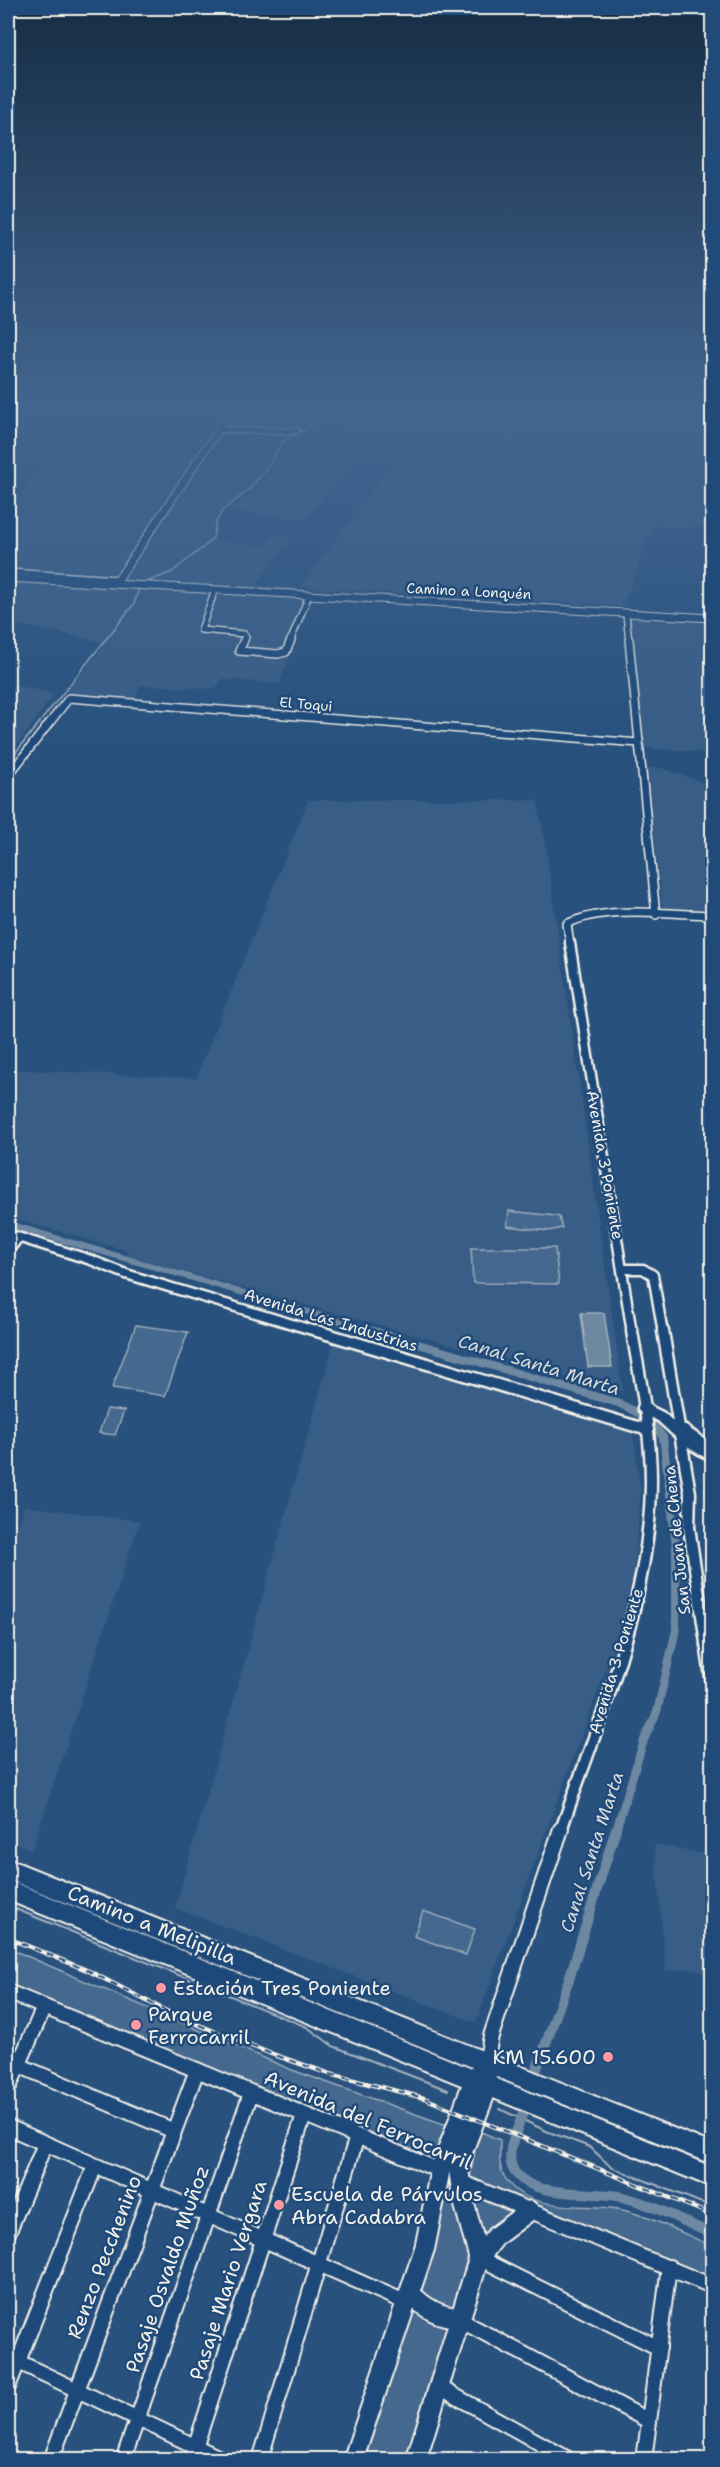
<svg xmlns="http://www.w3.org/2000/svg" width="720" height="2467" font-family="'Shantell Sans',sans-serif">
<rect width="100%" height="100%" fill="#28517e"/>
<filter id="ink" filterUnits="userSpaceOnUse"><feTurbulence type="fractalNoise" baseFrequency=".0167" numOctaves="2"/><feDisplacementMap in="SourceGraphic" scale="12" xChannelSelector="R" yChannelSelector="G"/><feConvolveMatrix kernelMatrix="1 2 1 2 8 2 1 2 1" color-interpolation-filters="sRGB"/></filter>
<g filter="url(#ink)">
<!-- built -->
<g fill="#375d86">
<path d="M251,405H712V528L653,526L623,606L300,587L397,457L449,461L464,433L235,429Z"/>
<path d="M331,432L373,434L305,520L230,511L260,487L288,446Z"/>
<path d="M51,449L195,458L196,462L269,465L249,490L222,511L216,522L215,541L264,546L273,535L291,537L256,585L295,588L312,599L279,684L222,679L216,689L140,685L134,702L63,696L106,643L8,622V514Z"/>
<path d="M630,619L712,623V753L645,748Z"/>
<path d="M8,683L54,694L8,758Z"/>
<path d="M645,768H662L712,786V912L663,911Z"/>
<path d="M308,800H537L545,840L623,1392L127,1256L128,1251L8,1217V1069L196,1078Z"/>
<path d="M336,1334L631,1418L641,1490L632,1598L476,2023L175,1908Z"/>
<path d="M25,1506L140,1521L32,1850L8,1840V1552Z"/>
<path d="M654,1844L712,1855V1979L695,1969L666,1971Z"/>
</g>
<!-- green -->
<g fill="#45688e" stroke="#9cacbb" stroke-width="1.5">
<path d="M509,1211L556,1216L559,1217L562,1228L549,1231L507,1226Z"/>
<path d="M471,1248H555L559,1284L473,1283Z"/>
<path d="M136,1325L188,1332L165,1396L112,1388Z"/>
<path d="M107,1409L124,1411L115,1435L99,1433Z"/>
<path d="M423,1911L475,1929L466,1955L414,1936Z"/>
<path d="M8,1948L292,2070L449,2126L434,2157L431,2158L8,1988Z"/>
<path d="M479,2131L500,2140C500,2151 498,2166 504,2176C525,2214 582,2203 618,2209C648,2215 684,2234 712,2246V2279L476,2184L470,2177Z"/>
<path d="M442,2181L457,2187L474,2246L409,2459L359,2460Z"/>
<path d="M471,2191L506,2206L510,2211L511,2217L484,2242Z"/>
</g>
<!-- water -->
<path fill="#6e88a2" stroke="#a4b2be" stroke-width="1.5" d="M581,1313H604L612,1367H588Z"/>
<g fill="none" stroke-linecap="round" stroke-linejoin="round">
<!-- stream-far1 -->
<g stroke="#a4b2be" stroke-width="1.5">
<path d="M306,428L338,405"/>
<path d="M144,583L172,572L206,545L213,538L216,522L222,511L249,490L269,465L282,442L304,430"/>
<path d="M8,762L134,604L139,588"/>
</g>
<!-- stream -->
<g stroke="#a4b2be" stroke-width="2">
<path d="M8,1906L307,2027L333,2046L448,2090"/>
<path d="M500,2109L546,2131L590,2147L611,2167L712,2207"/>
</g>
<!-- canal-far2 -->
<path stroke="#6e88a2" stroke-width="6" d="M8,1224L380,1333"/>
<!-- canal-far1 -->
<path stroke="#6e88a2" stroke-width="8" d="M374,1331L618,1403L648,1418L663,1437L676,1546V1630L657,1712L644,1740L616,1830"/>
<!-- canal -->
<g stroke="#6e88a2" stroke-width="10">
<path d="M536,2071L570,1976L616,1829"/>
<path d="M524,2111C519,2127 504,2152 513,2169C529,2199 589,2191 617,2196C650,2202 682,2221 712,2234"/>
</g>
<defs>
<g id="minor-far4">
<path d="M219,430L297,431"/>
<path d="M8,572L118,579"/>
<path d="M215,590L201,630L244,634L246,637L244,642"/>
<path d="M626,614L629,642"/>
<path d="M290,642L309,595"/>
</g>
<g id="minor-far3">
<path d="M244,640L239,651L278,654L286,652L291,640"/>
<path d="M629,640L656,915"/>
<path d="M8,776L69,698L639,743"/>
<path d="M570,944L567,924C605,905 670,914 712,915"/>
</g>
<g id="minor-far2">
<path d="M570,943L632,1333"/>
<path d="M8,1234L91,1260L126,1274L322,1333"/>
<path d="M8,1251L18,1238"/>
<path d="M623,1269H643L653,1275L663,1333"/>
</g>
<g id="minor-far1">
<path d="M317,1331L648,1430"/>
<path d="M663,1331L690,1493L689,1527L712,1684"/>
<path d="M643,1408L661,1417L687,1441L712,1456"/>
<path d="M677,1426L712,1450"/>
<path d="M561,1830C600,1717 651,1601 651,1480C651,1430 640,1380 632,1331"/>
</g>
<g id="minor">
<path d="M8,1992L441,2171"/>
<path d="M486,2064L491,2036L561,1829"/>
<path d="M18,2065L174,2131"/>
<path d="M8,2089L44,2007"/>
<path d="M8,2127L407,2303"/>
<path d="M461,2182L712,2286"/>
<path d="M8,2233L45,2144"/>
<path d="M479,2258L659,2348"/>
<path d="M460,2320L649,2421"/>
<path d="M8,2357L224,2460"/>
<path d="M8,2387L95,2166"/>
<path d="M439,2387L570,2460"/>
<path d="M51,2460L197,2070"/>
<path d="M123,2460L251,2093"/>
<path d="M191,2460L304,2115"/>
<path d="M260,2460L357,2136"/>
<path d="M644,2460L669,2267"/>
</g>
<g id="major-far1">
<path d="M8,578L712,618"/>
<path d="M115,584L235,405"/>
</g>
<g id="major">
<path d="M8,1869L712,2154"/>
<path d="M8,1890L712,2177"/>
<path d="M479,2258L496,2236L529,2211"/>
<path d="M410,2293C424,2308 440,2318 461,2317"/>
<path d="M353,2460L425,2247L440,2171L474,2080L486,2064"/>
<path d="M416,2460L479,2258L463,2199L459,2173L463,2150L488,2086L487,2080"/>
</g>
</defs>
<!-- minor-far4 casing -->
<use href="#minor-far4" stroke="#f4f1e8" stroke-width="8"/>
<!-- minor-far3 casing -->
<use href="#minor-far3" stroke="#f4f1e8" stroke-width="10"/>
<!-- minor-far2 casing -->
<use href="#minor-far2" stroke="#f4f1e8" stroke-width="13"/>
<!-- minor-far1 casing -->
<use href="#minor-far1" stroke="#f4f1e8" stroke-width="15"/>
<!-- minor casing -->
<use href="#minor" stroke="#f4f1e8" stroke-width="18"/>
<!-- major-far1 casing -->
<use href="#major-far1" stroke="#f4f1e8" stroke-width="9"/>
<!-- major casing -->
<use href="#major" stroke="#f4f1e8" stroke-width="23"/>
<!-- minor-far4 -->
<use href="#minor-far4" stroke="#1f4a7a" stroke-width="5"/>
<!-- minor-far3 -->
<use href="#minor-far3" stroke="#1f4a7a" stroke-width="7"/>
<!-- minor-far2 -->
<use href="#minor-far2" stroke="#1f4a7a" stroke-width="8"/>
<!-- minor-far1 -->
<use href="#minor-far1" stroke="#1f4a7a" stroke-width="10"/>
<!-- minor -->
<use href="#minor" stroke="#1f4a7a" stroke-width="14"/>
<!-- major-far1 -->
<use href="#major-far1" stroke="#1f4a7a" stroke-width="7"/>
<!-- major -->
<use href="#major" stroke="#1f4a7a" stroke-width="19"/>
<defs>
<path id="rail" d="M8,1938L89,1971L174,2015L269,2053L330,2074L424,2098L712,2215"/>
</defs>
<!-- rail casing -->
<use href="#rail" stroke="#f4f1e8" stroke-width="4.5"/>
<!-- rail -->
<use href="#rail" stroke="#1f4a7a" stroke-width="2" stroke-dasharray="7" stroke-linecap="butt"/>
</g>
</g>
<!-- sky -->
<linearGradient id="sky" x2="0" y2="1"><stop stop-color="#162d45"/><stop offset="0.54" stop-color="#42658f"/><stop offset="1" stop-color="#42658f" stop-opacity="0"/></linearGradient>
<rect width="720" height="750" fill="url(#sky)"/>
<!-- markers -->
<g fill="#ff9aa2" stroke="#1f4a7a" stroke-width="2">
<circle cx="161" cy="1988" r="6"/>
<circle cx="136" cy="2025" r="6"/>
<circle cx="608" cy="2057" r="6"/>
<circle cx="279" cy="2205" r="6"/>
</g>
<g text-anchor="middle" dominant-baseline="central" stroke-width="5" stroke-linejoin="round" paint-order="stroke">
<!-- far-street labels -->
<g font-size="14" fill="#f4f1e8" stroke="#1f4a7a">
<text transform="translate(469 591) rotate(3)">Camino a Lonquén</text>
<text transform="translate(306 704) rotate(5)">El Toqui</text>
</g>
<!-- street labels -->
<g font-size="16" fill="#f4f1e8" stroke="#1f4a7a">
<text transform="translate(605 1165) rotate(80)">Avenida 3 Poniente</text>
<text transform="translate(331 1320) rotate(17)">Avenida Las Industrias</text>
<text transform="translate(677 1540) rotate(-96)">San Juan de Chena</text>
<text transform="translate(616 1661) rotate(-73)">Avenida 3 Poniente</text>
</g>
<!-- water labels -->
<g font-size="18" font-style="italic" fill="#d9dcda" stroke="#1f4a7a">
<text transform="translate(539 1365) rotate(17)">Canal Santa Marta</text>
<text transform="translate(592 1852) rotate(-72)">Canal Santa Marta</text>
</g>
<!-- near-street labels -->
<g font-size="20" fill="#f4f1e8" stroke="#1f4a7a">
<text transform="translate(152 1925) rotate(22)">Camino a Melipilla</text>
<text transform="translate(368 2120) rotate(23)">Avenida del Ferrocarril</text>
<text transform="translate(104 2257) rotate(-69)">Renzo Pecchenino</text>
<text transform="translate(167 2269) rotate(-71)">Pasaje Osvaldo Muñoz</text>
<text transform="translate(228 2280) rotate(-72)">Pasaje Mario Vergara</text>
</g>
<!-- near-poi labels -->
<g font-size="20" fill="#f4f1e8" stroke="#1f4a7a" text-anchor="start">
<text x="173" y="1988">Estación Tres Poniente</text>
<text x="148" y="2014">Parque<tspan x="148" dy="23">Ferrocarril</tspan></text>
<text x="596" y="2057" text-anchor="end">KM 15.600</text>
<text x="291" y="2194">Escuela de Párvulos<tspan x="291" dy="23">Abra Cadabra</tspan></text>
</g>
</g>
<!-- margin -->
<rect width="720" height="2467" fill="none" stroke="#1f4a7a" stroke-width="30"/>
<rect x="15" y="15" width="690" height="2437" fill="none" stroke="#f4f1e8" stroke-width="2" filter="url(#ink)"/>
</svg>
